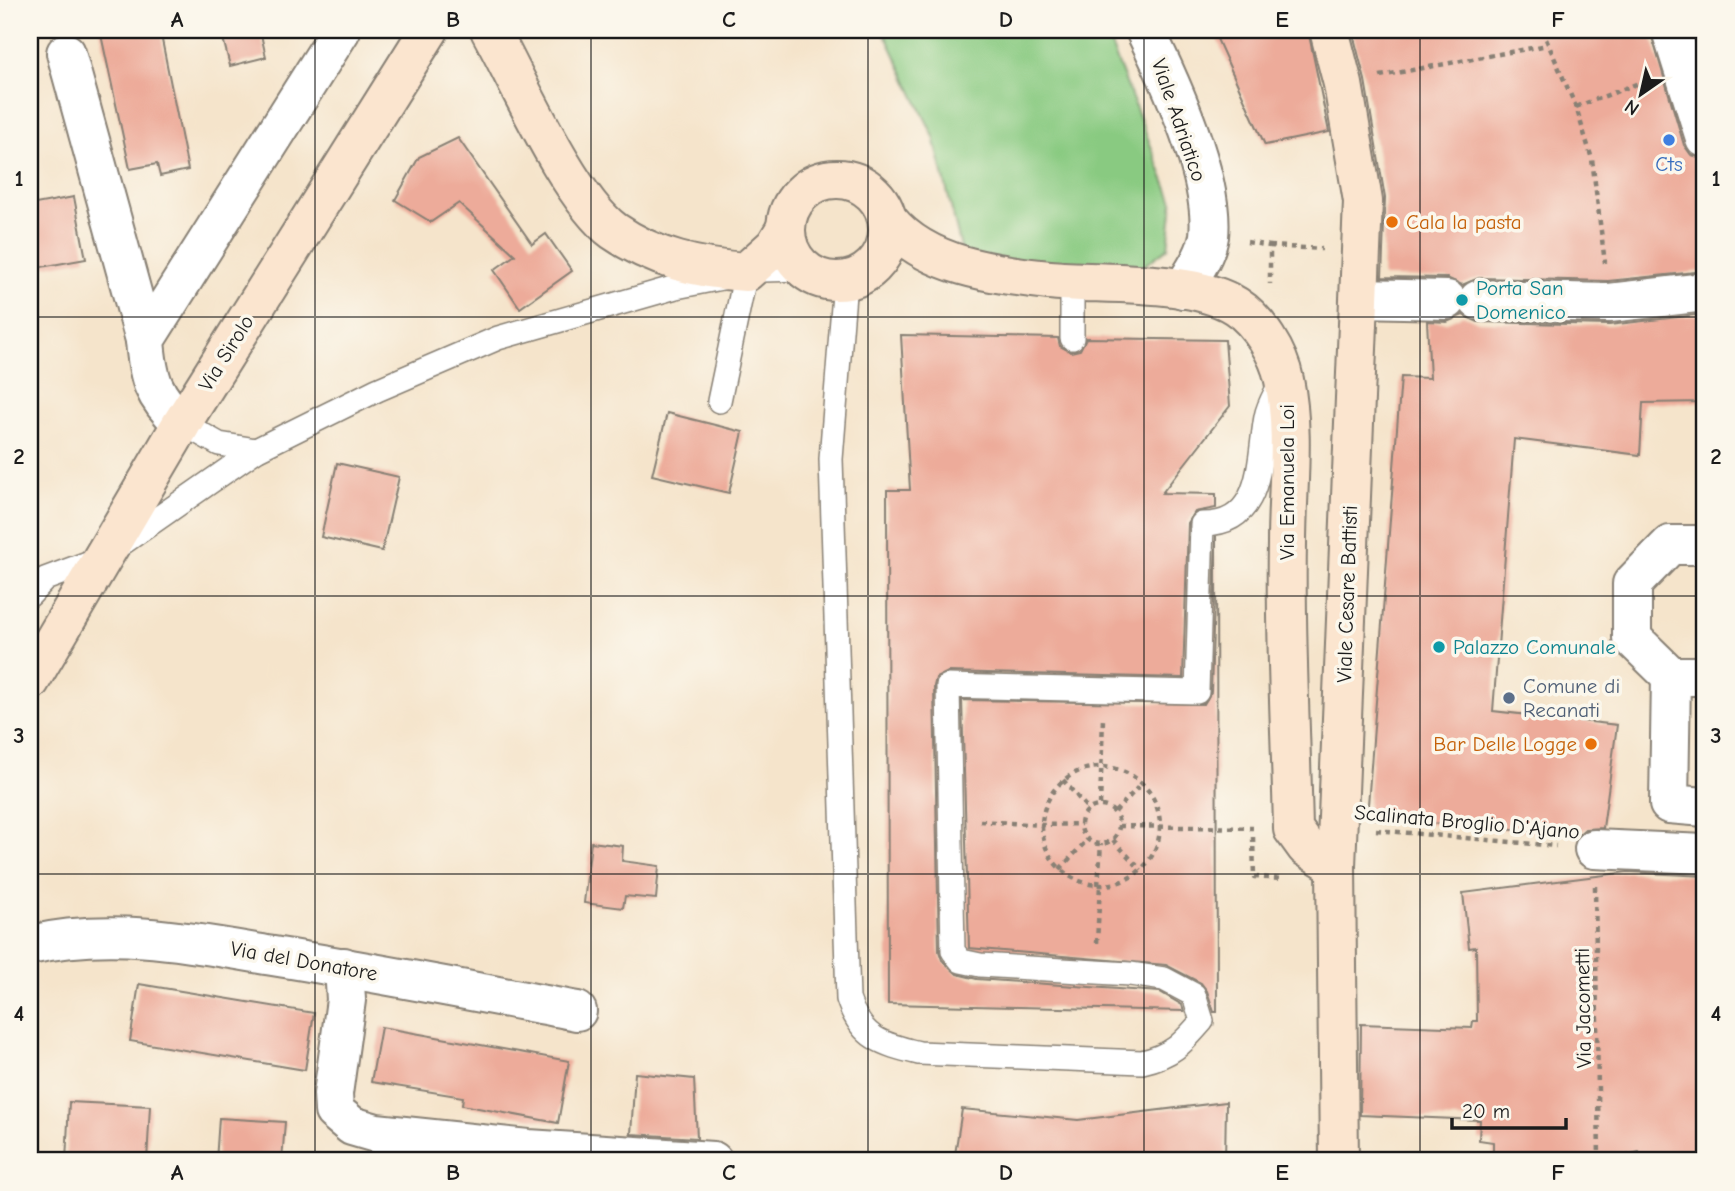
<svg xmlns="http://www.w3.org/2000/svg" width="1735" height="1191" font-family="'Comic Neue',sans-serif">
<rect width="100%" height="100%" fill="#fbf7ec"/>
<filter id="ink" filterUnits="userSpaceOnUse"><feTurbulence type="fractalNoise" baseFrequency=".0143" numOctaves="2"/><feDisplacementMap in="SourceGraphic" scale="14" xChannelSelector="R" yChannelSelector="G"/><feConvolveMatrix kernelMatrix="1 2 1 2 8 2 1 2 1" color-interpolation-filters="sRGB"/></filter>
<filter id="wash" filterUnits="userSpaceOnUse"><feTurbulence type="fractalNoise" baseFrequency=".00686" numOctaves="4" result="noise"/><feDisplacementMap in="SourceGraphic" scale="28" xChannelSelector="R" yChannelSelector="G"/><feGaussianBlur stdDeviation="1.57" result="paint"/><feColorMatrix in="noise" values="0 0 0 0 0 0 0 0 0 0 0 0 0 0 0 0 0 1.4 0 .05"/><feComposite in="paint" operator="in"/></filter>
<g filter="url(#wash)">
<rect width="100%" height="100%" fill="#f5e4cb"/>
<!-- green -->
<path fill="#89ca81" stroke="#52734e" stroke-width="2" d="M883,30H1105L1173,202L1168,248L1139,269L964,260L934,137Z"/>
<g id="blocks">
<!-- building -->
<g fill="#edab9a">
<path d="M100,30H160L188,170L160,176L157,164L130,169Z"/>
<path d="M221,30H260L266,57L230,66Z"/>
<path d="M1213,30H1308L1329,132L1265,145Z"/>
<path d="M1352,30H1650L1684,145L1691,155L1705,159V271L1608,281L1479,278L1462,285L1447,278L1382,277L1385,198L1365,80Z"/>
<path d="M458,138L532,244L546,234L572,271L520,308L494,270L515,255L459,203L431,222L395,200L419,157Z"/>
<path d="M74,197L86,259L30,269V205Z"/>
<path d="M1704,314L1705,402L1643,403L1640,455L1514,439L1493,711L1617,725L1603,828L1585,829L1578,835L1367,818L1401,377L1430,378L1427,321L1447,322L1463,315L1478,322L1609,325Z"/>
<path d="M901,335L1058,338L1060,346L1071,352L1080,350L1086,338L1225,340L1230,406L1162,493L1216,494V508L1195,512L1188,523L1183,678L948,672L936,678L934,686L939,951L942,960L957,974L977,979L1160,992L1182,1005L1184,1011L888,1004L887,490H910Z"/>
<path d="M667,413L743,432L729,493L652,475Z"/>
<path d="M337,463L399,477L382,551L321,537Z"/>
<path d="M1216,536L1217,1012H1214L1207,991L1201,983L1166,965L969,948L962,700L1204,704L1211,692Z"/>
<path d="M591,842L623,846L622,861L659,866L656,899L625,896L623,908L584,903Z"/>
<path d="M1628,872L1705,876V1161H1642L1639,1152L1603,1161H1493V1142L1479,1140L1480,1120L1360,1115L1361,1024L1472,1028L1473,1021H1477L1476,947L1469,948L1463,893Z"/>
<path d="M139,984L314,1013L305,1070L130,1041Z"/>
<path d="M381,1027L569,1061L558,1123L462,1105L463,1097L371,1082Z"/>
<path d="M635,1073L694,1079L697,1138L631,1134Z"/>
<path d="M69,1102L150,1106L147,1161H66Z"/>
<path d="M1226,1102L1225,1161H954L962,1109L1078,1120Z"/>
<path d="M219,1118L285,1122L282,1161H216Z"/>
</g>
</g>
</g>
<g filter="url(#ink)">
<use href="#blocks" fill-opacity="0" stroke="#888074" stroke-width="2"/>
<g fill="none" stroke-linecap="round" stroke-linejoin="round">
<defs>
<g id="lane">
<path d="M845,281L831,459L848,999C861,1038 881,1044 919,1053L1142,1062C1173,1055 1182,1044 1202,1021L1194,995L1164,979L1130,974L980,965L961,961L953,951L948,686L1197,692L1202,524C1264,525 1258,460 1266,417C1268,405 1276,393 1281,382"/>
<path d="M1072,338V282"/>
<path d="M719,401L746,272"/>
<path d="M182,423L219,444L256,450"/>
<path d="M30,595L45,579L101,558L256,450L377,390L498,338L676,287L763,270L804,269"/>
</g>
<g id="street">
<path d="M1145,30C1170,81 1215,178 1209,236C1206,255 1193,273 1183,289"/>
<path d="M1671,30L1705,138"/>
<path d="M66,53L145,340"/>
<path d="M1360,298L1447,300"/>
<path d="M1478,300L1609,303L1705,292"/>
<path d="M182,423C153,396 148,379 145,340L341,30"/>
<path d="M1705,545H1670L1632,584V638L1671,676H1705"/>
<path d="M1671,676L1669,804L1705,807"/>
<path d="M1594,849L1705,854"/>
<path d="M30,945C112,926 191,942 273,956C374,972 476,992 577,1011"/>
<path d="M344,967L346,1000L333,1094L334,1111L352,1126L376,1133L528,1149L713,1161"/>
</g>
<g id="secondary">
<path d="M490,30C518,81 570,199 614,231C654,259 699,269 746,272L775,246L786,228"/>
<path d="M1329,30L1343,84L1363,201L1336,866L1339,1161"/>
<circle cx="837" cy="230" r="51"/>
<path d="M889,221C926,266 994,274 1049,280C1101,285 1192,278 1236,306C1258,320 1279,354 1284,380C1295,433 1287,489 1287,543C1285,638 1291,734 1293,829L1306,847L1336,866"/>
<path d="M30,681L182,423L429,30"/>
</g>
</defs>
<!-- lane casing -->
<use href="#lane" stroke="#888074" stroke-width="26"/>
<!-- street casing -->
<use href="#street" stroke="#888074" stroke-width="42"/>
<!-- secondary casing -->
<use href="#secondary" stroke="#888074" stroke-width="42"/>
<!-- path -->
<g stroke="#888074" stroke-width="4.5" stroke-dasharray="5 5" stroke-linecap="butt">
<path d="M1542,30L1576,107L1592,159L1605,263"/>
<path d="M1380,76L1548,45"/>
<path d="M1576,107L1647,80"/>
<path d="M1247,242L1270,246V284"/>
<path d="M1270,246L1322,249"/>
<circle cx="1101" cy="826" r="59"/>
<path d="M1063,780L1088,809"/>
<path d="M1100,805L1103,718"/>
<circle cx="1100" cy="825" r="19"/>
<path d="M1115,812L1142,783"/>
<path d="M980,821L1042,825L1081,824"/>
<path d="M1119,826L1253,828"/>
<path d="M1376,830L1556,846"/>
<path d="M1253,837L1254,877L1282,879"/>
<path d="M1113,840L1141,870"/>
<path d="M1060,869L1088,839"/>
<path d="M1098,885L1101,844"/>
<path d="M1595,886L1599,1161"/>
<path d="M1097,943L1100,885"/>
</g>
<!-- lane -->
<use href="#lane" stroke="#fff" stroke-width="23"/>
<!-- street -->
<use href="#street" stroke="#fff" stroke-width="38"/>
<!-- secondary -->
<use href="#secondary" stroke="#fbe5cf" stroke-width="38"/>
</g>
</g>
<!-- grid -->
<path fill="none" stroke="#1c1c1c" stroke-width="2" stroke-opacity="0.55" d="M315,30V1161M591,30V1161M868,30V1161M1144,30V1161M1420,30V1161M30,317H1705M30,596H1705M30,874H1705"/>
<!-- markers -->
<circle fill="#3f7fe0" stroke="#fbf7ec" stroke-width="2.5" cx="1669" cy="140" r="7"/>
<g fill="#e8710a" stroke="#fbf7ec" stroke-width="2.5">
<circle cx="1392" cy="222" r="7"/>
<circle cx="1591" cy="744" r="7"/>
</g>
<g fill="#0f9aa8" stroke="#fbf7ec" stroke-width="2.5">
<circle cx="1462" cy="300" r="7"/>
<circle cx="1439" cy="647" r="7"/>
</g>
<circle fill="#5c6f8a" stroke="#fbf7ec" stroke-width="2.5" cx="1509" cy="698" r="7"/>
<g text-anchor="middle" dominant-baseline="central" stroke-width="7" stroke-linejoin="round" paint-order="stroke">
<!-- street labels -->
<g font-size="21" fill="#1c1c1c" stroke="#fbf7ec">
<text transform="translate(1179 120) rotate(71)">Viale Adriatico</text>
<text transform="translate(226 353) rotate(-58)">Via Sirolo</text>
<text transform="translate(1287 482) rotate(-90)">Via Emanuela Loi</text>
<text transform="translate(1347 594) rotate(-88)">Viale Cesare Battisti</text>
<text transform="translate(1467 822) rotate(5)">Scalinata Broglio D'Ajano</text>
<text transform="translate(304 961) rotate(10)">Via del Donatore</text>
<text transform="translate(1583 1008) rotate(-91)">Via Jacometti</text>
</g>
<!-- shop labels -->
<g font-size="21" fill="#366cbe" stroke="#fbf7ec">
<text x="1669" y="164">Cts</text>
</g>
<!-- food labels -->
<g font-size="21" fill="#c56008" stroke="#fbf7ec" text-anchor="start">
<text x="1406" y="222">Cala la pasta</text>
<text x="1577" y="744" text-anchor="end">Bar Delle Logge</text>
</g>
<!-- culture labels -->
<g font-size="21" fill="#0d838f" stroke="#fbf7ec" text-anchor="start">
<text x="1476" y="288">Porta San<tspan x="1476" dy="24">Domenico</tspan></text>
<text x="1453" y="647">Palazzo Comunale</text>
</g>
<!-- service labels -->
<g font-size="21" fill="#4e5e75" stroke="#fbf7ec" text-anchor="start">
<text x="1523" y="686">Comune di<tspan x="1523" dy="24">Recanati</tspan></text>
</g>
</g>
<!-- margin -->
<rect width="1735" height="1191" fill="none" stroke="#fbf7ec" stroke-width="77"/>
<!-- north arrow -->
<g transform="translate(1641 94) rotate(214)" stroke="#fbf7ec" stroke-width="5" paint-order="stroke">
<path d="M0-5L12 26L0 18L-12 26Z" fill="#1c1c1c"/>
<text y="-10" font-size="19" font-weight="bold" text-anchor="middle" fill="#1c1c1c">N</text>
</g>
<!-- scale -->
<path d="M1452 1118v10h114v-10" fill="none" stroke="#1c1c1c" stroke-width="3.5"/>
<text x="1462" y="1118" font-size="21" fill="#1c1c1c" stroke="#fbf7ec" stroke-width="5" paint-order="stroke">20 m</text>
<rect x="38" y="38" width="1658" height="1114" fill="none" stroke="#1c1c1c" stroke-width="2.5"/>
<g font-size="23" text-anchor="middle" font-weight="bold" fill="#1c1c1c">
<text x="177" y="27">A</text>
<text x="453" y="27">B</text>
<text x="729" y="27">C</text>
<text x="1006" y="27">D</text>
<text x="1282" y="27">E</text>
<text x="1558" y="27">F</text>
<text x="19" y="186">1</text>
<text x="1716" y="186">1</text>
<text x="19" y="464">2</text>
<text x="1716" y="464">2</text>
<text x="19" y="743">3</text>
<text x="1716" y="743">3</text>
<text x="19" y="1021">4</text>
<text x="1716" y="1021">4</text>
<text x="177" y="1180">A</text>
<text x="453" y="1180">B</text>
<text x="729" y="1180">C</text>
<text x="1006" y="1180">D</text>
<text x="1282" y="1180">E</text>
<text x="1558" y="1180">F</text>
</g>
</svg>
